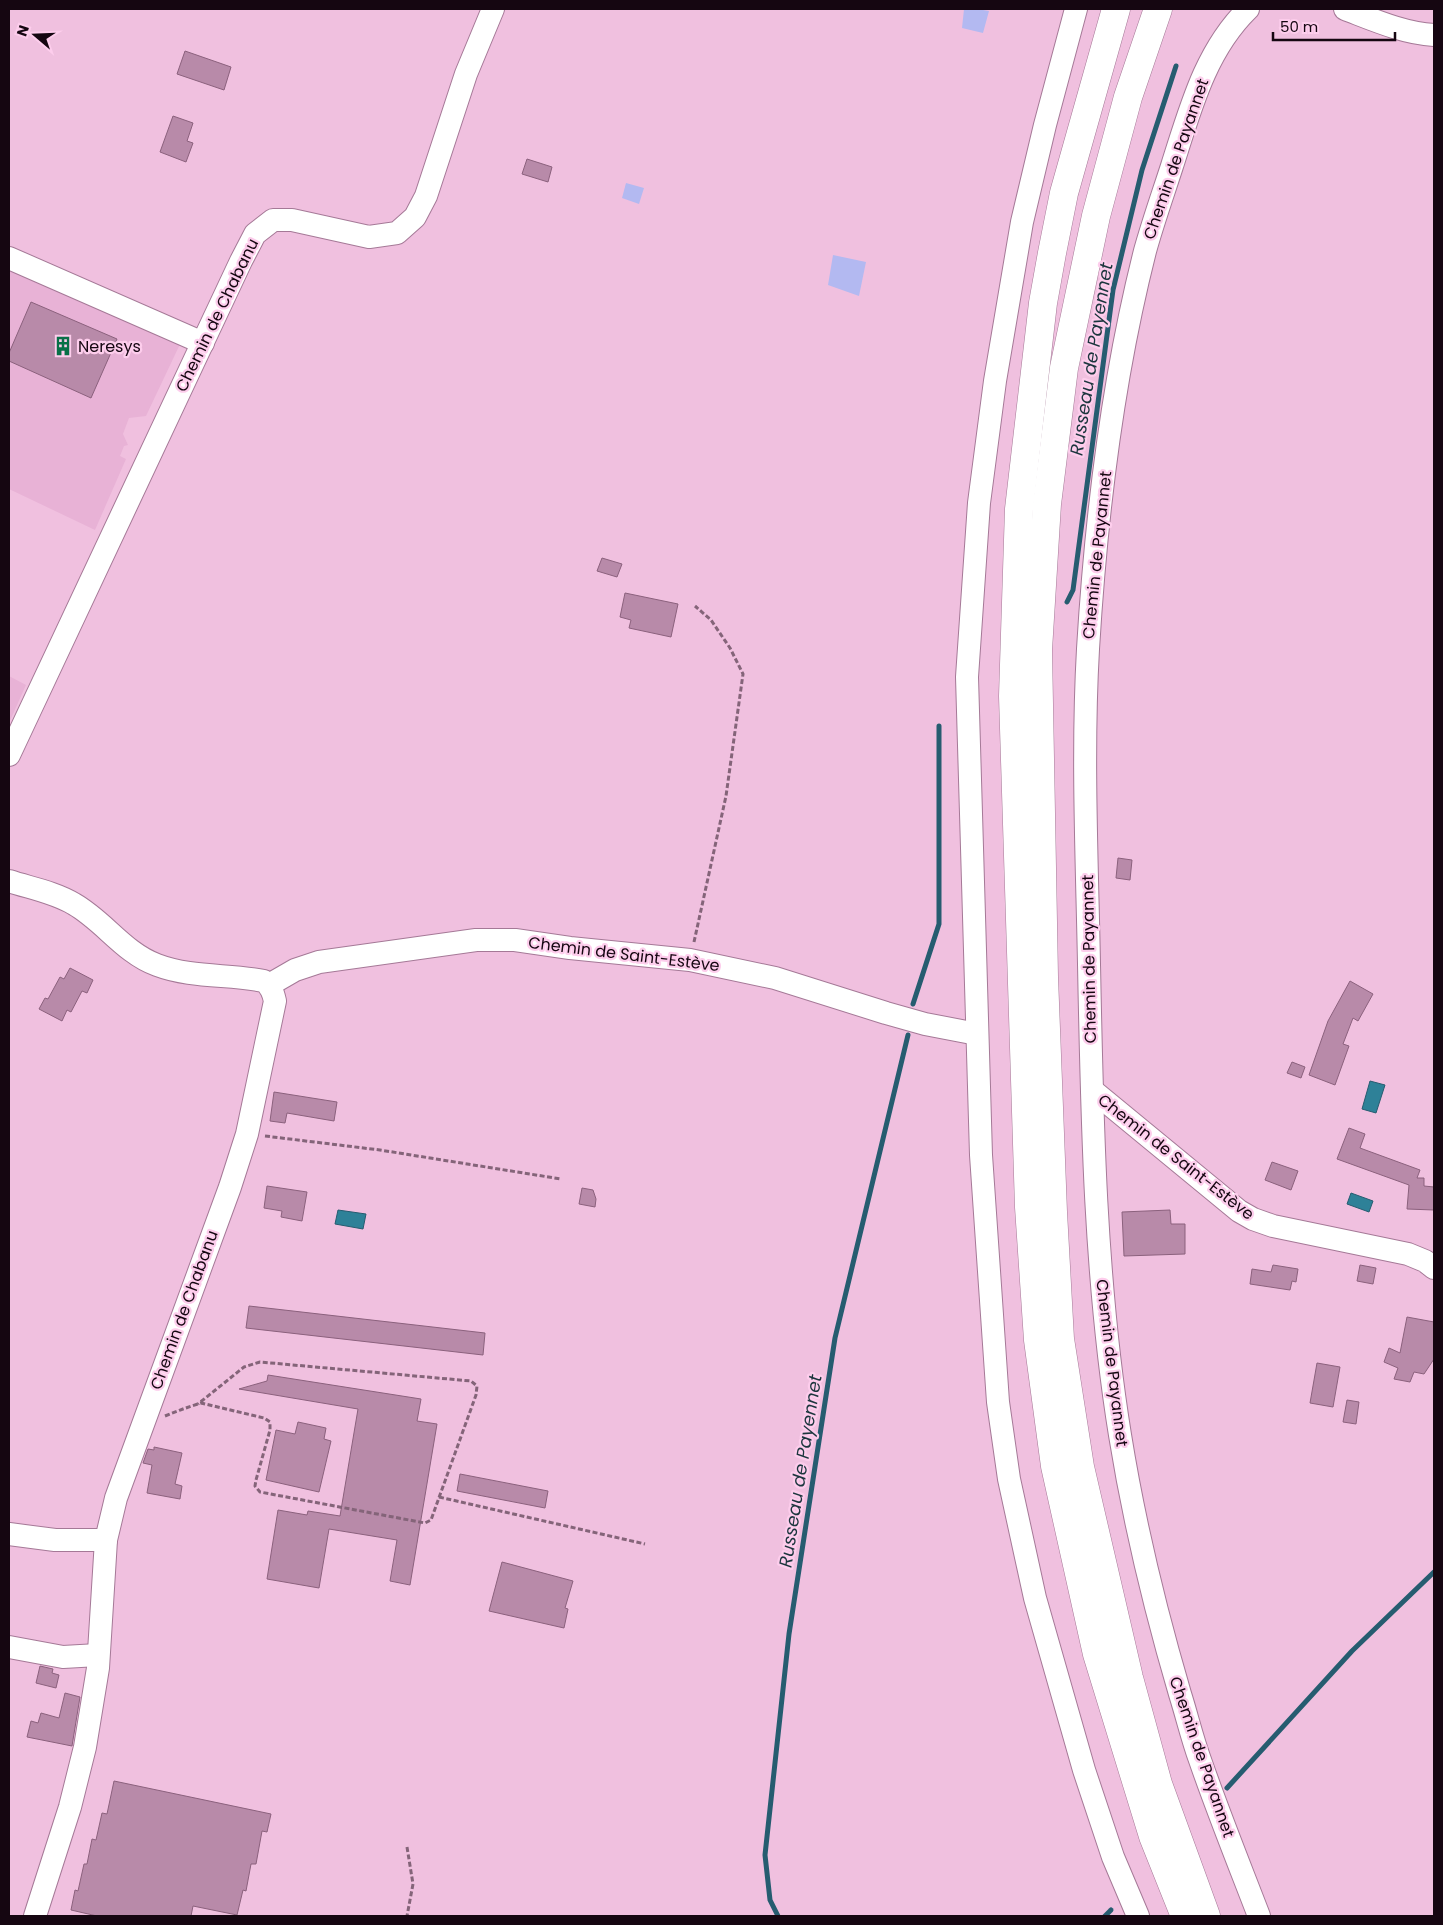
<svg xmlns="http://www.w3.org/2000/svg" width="1443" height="1925" font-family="Poppins,sans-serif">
<rect width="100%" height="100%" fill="#f0c0df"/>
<!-- built -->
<g fill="#e8b2d6">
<path d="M9,265L181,342L146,416L129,418L123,434L128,445L124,446L120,456L126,459L95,530L9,489Z"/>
<path d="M9,676L26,685L9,723Z"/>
</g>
<!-- green -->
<g fill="#b3b9f1">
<path d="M964,9H977L989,11L983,33L962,28Z"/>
<path d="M626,183L644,188L639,204L622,198Z"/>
<path d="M833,255L866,262L859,296L828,285Z"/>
</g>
<!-- water -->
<g fill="#2e8198" stroke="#265c70">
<path d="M1370,1081L1385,1085L1376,1113L1362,1109Z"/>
<path d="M1351,1193L1373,1201L1369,1212L1347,1204Z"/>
<path d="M338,1210L366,1214L363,1229L335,1224Z"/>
</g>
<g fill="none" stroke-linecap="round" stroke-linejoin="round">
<!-- stream -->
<g stroke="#265c70" stroke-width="5">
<path d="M1067,602L1073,590L1113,290L1142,170L1176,66"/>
<path d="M913,1004L939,924V726"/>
<path d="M1227,1788L1352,1651L1434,1572"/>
<path d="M778,1916L770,1900L765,1855L789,1634L835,1338L908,1035"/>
<path d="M1105,1916L1111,1910"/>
</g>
</g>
<!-- building -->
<g fill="#b88aa9" stroke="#8b617d">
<path d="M185,51L231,67L224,90L177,74Z"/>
<path d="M173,116L193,123L187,141L193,143L186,162L160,152Z"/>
<path d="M527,159L552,167L548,182L522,174Z"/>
<path d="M31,302L117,339L91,398L9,361V353Z"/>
<path d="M602,558L622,564L617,577L597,571Z"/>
<path d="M625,593L678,604L671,637L629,628L631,620L620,617Z"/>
<path d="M1118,858L1132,860L1130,880L1116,878Z"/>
<path d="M70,968L93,980L87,993L82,991L71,1012L67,1010L62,1021L39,1009L45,998L48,999L60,977L64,979Z"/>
<path d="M1350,981L1373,994L1358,1021L1353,1018L1343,1044L1349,1046L1335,1085L1309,1075L1328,1021Z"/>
<path d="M1292,1062L1305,1067L1301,1078L1287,1073Z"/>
<path d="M274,1092L337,1102L334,1121L287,1113L285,1123L270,1121Z"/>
<path d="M1349,1128L1365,1134L1360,1148L1420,1170L1417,1178H1424V1186L1434,1187V1210L1407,1209L1409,1185L1337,1159Z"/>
<path d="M1272,1162L1298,1171L1291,1190L1265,1180Z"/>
<path d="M267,1186L307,1192L302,1221L281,1217L282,1211L264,1208Z"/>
<path d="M582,1188L593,1190L596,1199L595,1207L579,1204Z"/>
<path d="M1170,1210L1171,1224H1185V1254L1124,1256L1122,1212Z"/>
<path d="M1273,1265L1298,1269L1296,1282L1292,1281L1290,1290L1250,1284L1252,1269L1271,1272Z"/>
<path d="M1360,1265L1376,1268L1373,1284L1357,1281Z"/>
<path d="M249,1306L485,1333L483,1355L246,1328Z"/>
<path d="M1407,1317L1434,1322V1359L1424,1374L1414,1372L1410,1382L1394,1379L1398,1368L1384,1362L1389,1348L1400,1353Z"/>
<path d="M1317,1363L1340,1367L1333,1407L1310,1403Z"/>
<path d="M268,1375L421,1399L417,1421L437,1424L410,1585L390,1581L397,1540L329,1529L319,1588L267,1579L278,1510L307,1515L308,1511L340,1516L358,1409L239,1389L267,1381Z"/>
<path d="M1347,1400L1359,1402L1356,1424L1343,1422Z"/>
<path d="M298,1422L326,1428L324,1439L331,1441L319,1492L266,1480L276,1430L295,1434Z"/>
<path d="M154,1447L182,1453L175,1484L182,1486L180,1499L147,1493L152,1465L143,1463L148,1449L154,1450Z"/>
<path d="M460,1474L548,1491L545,1508L457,1491Z"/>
<path d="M502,1562L573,1581L565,1608L568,1609L564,1628L489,1611Z"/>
<path d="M40,1666L53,1669L52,1673L59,1675L56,1688L36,1683Z"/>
<path d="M65,1693L80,1697L72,1746L27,1737L31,1721L38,1723L41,1713L59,1718Z"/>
<path d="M114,1781L271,1814L267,1832L262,1831L256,1864H251L246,1891L243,1890L237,1915L193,1906L191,1916H97L71,1910L75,1890L78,1891L84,1864H87L92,1839L96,1840L102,1813L107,1814Z"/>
</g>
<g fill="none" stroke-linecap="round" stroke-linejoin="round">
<defs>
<g id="minor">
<path d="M1076,9L1045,125L1022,222L995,381L979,503L967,677L981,1155L998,1402L1009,1479L1035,1598L1084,1770L1113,1857L1138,1916"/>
<path d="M1248,9C1205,51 1190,110 1172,166C1163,194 1153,222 1145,251C1112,381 1096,515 1088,649C1082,754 1087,860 1089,964C1092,1120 1095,1281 1120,1435C1134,1522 1155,1609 1180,1694C1187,1716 1192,1738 1200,1760C1218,1812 1239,1864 1259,1916"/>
<path d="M1345,9C1374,20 1403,33 1434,35"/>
<path d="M9,258L203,343"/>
<path d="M9,755L241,261L255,234L273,220H292L369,237L397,233L415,217L426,196L466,74L493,9"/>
<path d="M9,881C30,888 54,892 74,904C104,921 124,953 157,965C191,978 229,974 264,981C271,987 273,992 275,1001L247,1134L230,1187L116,1498L106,1540L98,1668L85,1747L70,1807L35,1916"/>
<path d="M269,985L295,970L319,962L476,940H515L570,948L690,960L775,978L886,1013L925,1024L977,1034"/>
<path d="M1092,1090L1239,1211L1253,1219L1273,1226L1408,1254L1425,1261L1434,1268"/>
<path d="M9,1534L55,1540H106"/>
<path d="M9,1647L63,1657L98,1655"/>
</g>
<g id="highway">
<path d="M1116,9L1064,193L1052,253L1043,303L1019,509L1013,696L1029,1207L1038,1340L1055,1466L1097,1654L1153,1836L1185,1916"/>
<path d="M1158,9L1128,97L1096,216L1064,368L1047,504L1038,650L1044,977L1053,1212L1060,1339L1080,1467L1129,1678L1158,1784L1206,1916"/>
</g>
</defs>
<!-- minor casing -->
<use href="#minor" stroke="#a57997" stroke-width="24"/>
<!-- highway casing -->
<use href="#highway" stroke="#a57997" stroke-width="29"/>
<!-- path -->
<g stroke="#846479" stroke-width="3" stroke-dasharray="5 2.5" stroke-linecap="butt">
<path d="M694,942L726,796L743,674L730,648L711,620L695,606"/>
<path d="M265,1136L380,1150L561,1179"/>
<path d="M165,1416C177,1411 188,1407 201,1403L264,1418L270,1422V1430L256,1480L255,1486L260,1492L425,1523L431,1520L436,1506L476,1395L477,1386L471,1381L260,1362L244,1367L198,1404"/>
<path d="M439,1497L645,1544"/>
<path d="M407,1847L413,1884L407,1916"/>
</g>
<!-- minor -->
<use href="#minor" stroke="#fff" stroke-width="22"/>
<!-- highway -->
<use href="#highway" stroke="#fff" stroke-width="28"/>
</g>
<!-- icons -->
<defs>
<symbol id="building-bare" viewBox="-9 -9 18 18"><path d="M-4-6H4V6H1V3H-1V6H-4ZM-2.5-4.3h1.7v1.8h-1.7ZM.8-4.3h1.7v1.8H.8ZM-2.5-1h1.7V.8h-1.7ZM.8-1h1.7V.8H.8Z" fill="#087047" stroke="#fdcdec" stroke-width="2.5" paint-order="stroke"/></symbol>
</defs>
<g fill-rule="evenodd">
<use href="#building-bare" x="49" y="332" width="28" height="28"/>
</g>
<g text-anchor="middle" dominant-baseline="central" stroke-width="4.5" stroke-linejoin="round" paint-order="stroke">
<!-- street labels -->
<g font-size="16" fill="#150611" stroke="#fdcdec">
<text transform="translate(1176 159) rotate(-71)">Chemin de Payannet</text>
<text transform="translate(217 315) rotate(-64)">Chemin de Chabanu</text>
<text transform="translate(1097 555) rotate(-84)">Chemin de Payannet</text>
<text transform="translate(624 954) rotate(7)">Chemin de Saint-Estève</text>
<text transform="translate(1089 959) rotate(-91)">Chemin de Payannet</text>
<text transform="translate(1176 1157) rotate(38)">Chemin de Saint-Estève</text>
<text transform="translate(184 1310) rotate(-70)">Chemin de Chabanu</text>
<text transform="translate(1112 1363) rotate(83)">Chemin de Payannet</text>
<text transform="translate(1202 1757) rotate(71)">Chemin de Payannet</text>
</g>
<!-- poi labels -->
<g font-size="16" fill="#150611" stroke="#fdcdec" text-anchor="start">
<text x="78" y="346">Neresys</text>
</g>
<!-- water labels -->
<g font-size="18" font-style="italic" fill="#1b353d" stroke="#fdcdec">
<text transform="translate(1091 359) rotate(-81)">Russeau de Payennet</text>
<text transform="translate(800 1471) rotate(-81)">Russeau de Payennet</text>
</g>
</g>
<!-- border -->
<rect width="1443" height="1925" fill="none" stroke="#150611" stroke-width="20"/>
<!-- north arrow -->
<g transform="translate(35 35) rotate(289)" stroke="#fdcdec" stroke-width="4" paint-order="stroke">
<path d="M0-4L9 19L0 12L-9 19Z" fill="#150611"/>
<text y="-8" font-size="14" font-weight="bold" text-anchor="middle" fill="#150611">N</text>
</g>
<!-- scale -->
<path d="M1273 32v8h122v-8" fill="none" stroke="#150611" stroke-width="2.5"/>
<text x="1280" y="32" font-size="15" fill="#150611" stroke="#fdcdec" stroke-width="4" paint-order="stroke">50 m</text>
</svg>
